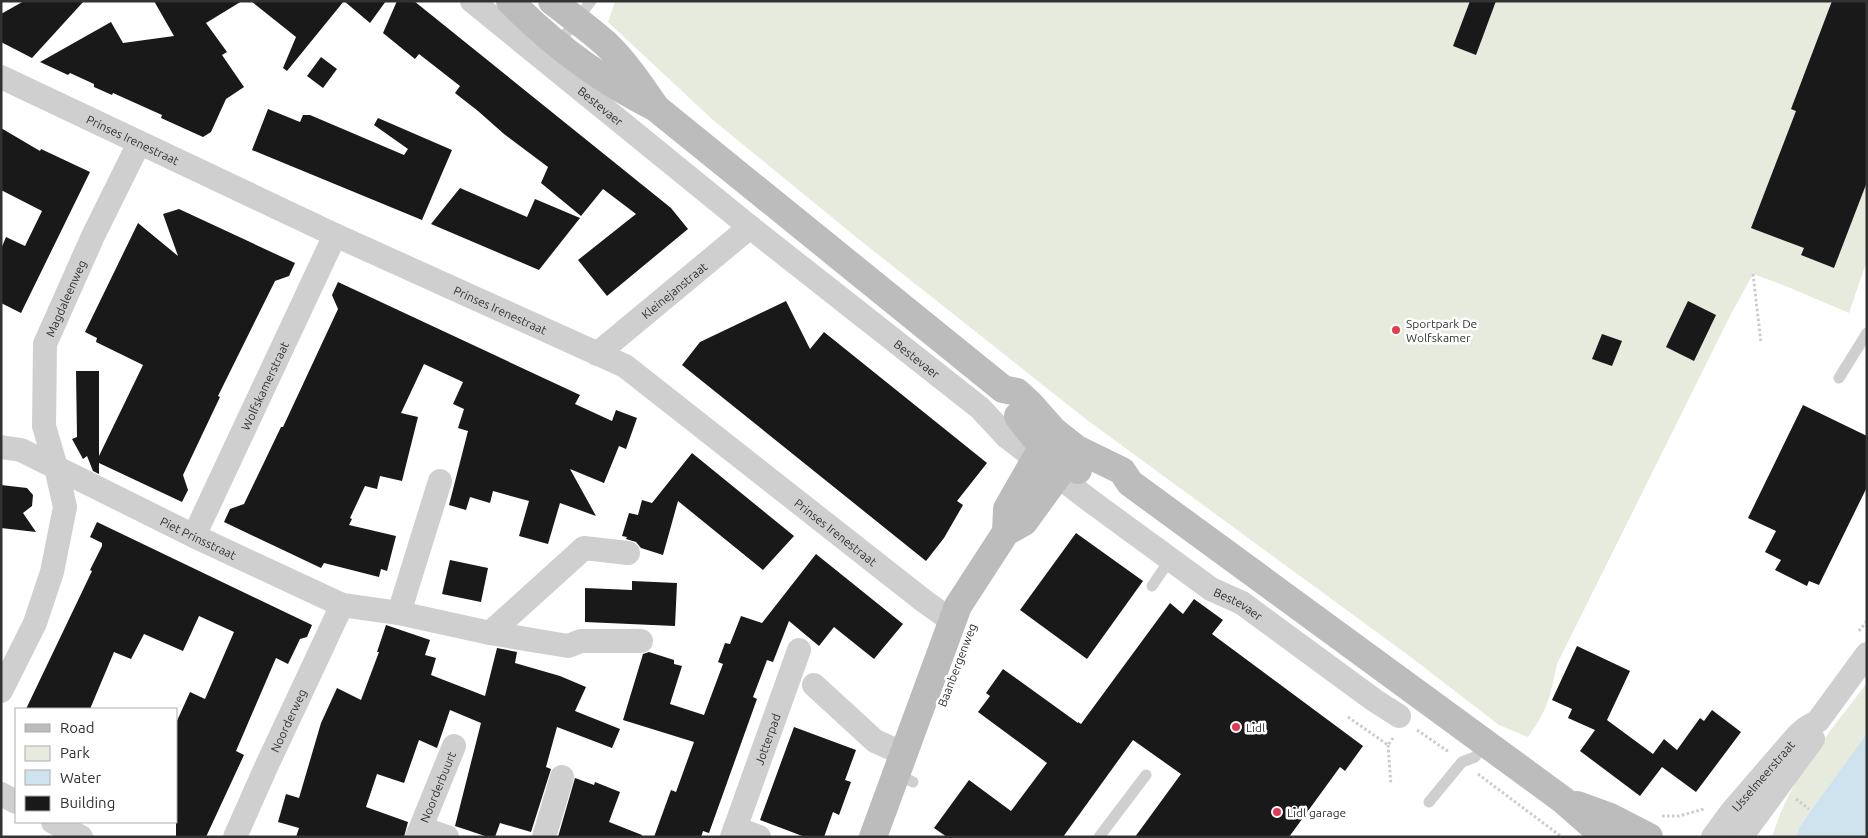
<svg xmlns="http://www.w3.org/2000/svg" width="1868" height="838" font-family="Ubuntu,sans-serif">
<rect width="100%" height="100%" fill="#fff"/>
<!-- green -->
<g fill="#e6ebde">
<path d="M615,1H1867V260L1849,313L1788,287L1753,274L1732,312L1557,664C1550,696 1548,710 1528,737L1499,725L1412,658L1087,420L856,237L713,120L608,22Z"/>
<path d="M1867,683V733L1809,813L1799,828L1796,837H1772C1789,779 1831,730 1867,683Z"/>
</g>
<!-- water -->
<path fill="#cee3ed" d="M1867,733V837H1796L1799,828L1809,813Z"/>
<!-- building -->
<g fill="#191919">
<path d="M24,1H84L32,58L1,42V14Z"/>
<path d="M154,1H242L206,23L227,52L222,55L244,87L226,99L211,132L203,137L161,118L162,115L113,93L112,95L94,87V84L70,73L68,75L40,62L111,22L123,43L174,36Z"/>
<path d="M251,1H344L287,71L283,68L296,37Z"/>
<path d="M344,1H386L370,23Z"/>
<path d="M397,1H414L671,208L688,229L607,296L578,260L636,214L603,189L581,216L541,183L548,167L504,134L478,111L455,93L460,86L419,54L415,59L383,33Z"/>
<path d="M1470,1H1496L1476,55L1453,46Z"/>
<path d="M1832,1H1867V182L1834,268L1801,255L1804,248L1751,228L1796,111L1791,109Z"/>
<path d="M321,57L337,69L323,88L307,76Z"/>
<path d="M268,109L300,122L303,115H310L404,155L408,149L374,125L378,118L452,150L422,220L252,150Z"/>
<path d="M1,128L40,151L41,149L90,172L21,313L1,303V249L6,237L25,246L42,211L1,190Z"/>
<path d="M460,188L527,217L535,199L580,218L539,270L431,224Z"/>
<path d="M179,209L295,263L289,276L275,281L218,396L220,397L183,475L188,490L182,502L99,463V474L93,471L87,456L83,459L72,439L77,437L76,371H99V456L143,365L96,342L97,338L85,332L138,223L178,256L163,214Z"/>
<path d="M338,282L580,395L575,404L612,421L616,410L637,418L626,449L619,446L604,483L570,469L596,516L560,503L548,544L519,536L529,501L493,491L490,503L470,497L466,510L449,505L468,431L458,428L464,409L453,404L463,382L424,364L401,413L418,417L402,481L380,476L377,489L365,486L350,518L352,519L349,525L396,536L387,571L381,569L379,577L324,563L321,568L224,522L230,509L244,504L281,427H283L338,309L332,295Z"/>
<path d="M786,301L810,349L824,332L987,463L957,501L963,505L944,538L926,561L682,365L700,342Z"/>
<path d="M1688,301L1716,315L1694,361L1666,347Z"/>
<path d="M1602,334L1622,341L1612,366L1592,359Z"/>
<path d="M1803,405L1867,436V487L1819,585L1809,581L1807,586L1775,570L1781,560L1765,552L1776,531L1748,518Z"/>
<path d="M692,453L794,536L763,570L678,501L663,555L641,548L636,542L626,539L627,537L622,536L629,513L638,515L642,500L652,503Z"/>
<path d="M1,485L27,488L33,495L32,506L23,513L36,532L1,528Z"/>
<path d="M97,522L312,625L307,637L300,639L288,664L276,658L236,751L244,755L206,837H176V723L190,692L205,699L234,632L199,616L183,651L144,634L131,659L114,652L90,709H26L92,571L90,570L102,546V543L90,537Z"/>
<path d="M1076,533L1143,581L1087,659L1020,610Z"/>
<path d="M816,554L903,624L874,659L834,627L819,646L789,621L773,662L767,660L753,697L757,699L709,833L703,831L701,837H654L671,790L676,792L694,742L623,720L643,654L649,652L674,660V664L682,666L670,704L704,715L723,664L718,662L725,643L730,644L741,616L762,623Z"/>
<path d="M450,560L488,568L481,602L442,594Z"/>
<path d="M632,581L677,583L675,626L585,622V588L632,590Z"/>
<path d="M1194,599L1223,620L1212,634L1363,746L1345,771L1340,767L1289,837H1135L1181,774L1133,740L1063,837H947L934,828L969,780L1011,811L1047,763L978,712L990,696L986,693L1003,669L1078,723V722L1081,724L1170,603L1183,614Z"/>
<path d="M386,625L430,640L425,655L436,658L431,675L485,696L497,648L517,652L515,663L560,676L586,687L575,711L620,729L612,748L557,727L546,767L551,769L531,832L500,823L495,837H488L455,826L481,723L450,710L437,748L419,740L404,783L377,774L366,807L408,822L404,837H296L299,828L278,822L286,794L299,798L321,723L337,688L361,700L379,652H377Z"/>
<path d="M1577,646L1630,671L1607,720L1653,754L1664,739L1677,750L1700,718L1704,721L1712,710L1741,732L1696,792L1662,767L1640,796L1580,751L1595,730L1568,718L1572,709L1552,700Z"/>
<path d="M794,727L856,750L845,780L851,782L839,815L833,812L824,837H805L760,820Z"/>
<path d="M575,778L594,785L595,782L620,792L609,822L642,835V837H558Z"/>
</g>
<g fill="none" stroke-linecap="round" stroke-linejoin="round">
<!-- path -->
<g stroke="#ccc" stroke-width="3" stroke-dasharray="2.5 2.5" stroke-linecap="butt">
<path d="M1753,274L1761,343"/>
<path d="M1859,631L1867,621"/>
<path d="M1348,717L1388,745L1393,738"/>
<path d="M1417,730L1449,752"/>
<path d="M1388,745L1391,785"/>
<path d="M1478,774L1562,837"/>
<path d="M1796,799L1809,809"/>
<path d="M1662,816H1679L1704,809"/>
</g>
<!-- lane -->
<g stroke="#cfcfcf" stroke-width="11">
<path d="M558,44L591,1"/>
<path d="M1839,378L1867,333"/>
<path d="M1152,586L1171,558"/>
<path d="M896,774L913,782"/>
<path d="M1429,802L1462,762L1475,757L1485,744"/>
<path d="M1099,837L1146,775"/>
</g>
<!-- street -->
<g stroke="#cfcfcf" stroke-width="24">
<path id="s1" d="M472,1L750,227L980,408L1007,437L1092,502L1211,589L1242,603L1374,700L1399,716"/>
<path id="s2" d="M1,77L335,235L625,366L924,601L952,621"/>
<path id="s3" d="M597,354L750,227"/>
<path id="s4" d="M1,447L21,450L194,536L342,605L399,613L490,633L584,548L628,553"/>
<path id="s5" d="M194,536L335,235"/>
<path d="M399,613L440,481"/>
<path d="M490,633L568,646L581,641H641"/>
<path d="M814,685L875,741L904,754"/>
<path id="s6" d="M1,691L35,623L52,572L65,507L56,467L44,426L45,344L93,236L139,143"/>
<path d="M1,794L16,802"/>
<path d="M53,822L81,837"/>
<path d="M421,828L447,837"/>
<path d="M735,828L759,837"/>
<path id="s7" d="M235,837L267,765L342,605"/>
<path id="s8" d="M417,837L454,746"/>
<path d="M544,837L562,777"/>
<path id="s9" d="M732,837L799,650"/>
<path id="s10" d="M1713,837L1733,810L1797,736L1806,728L1818,721L1867,654"/>
<path d="M1741,837L1813,739"/>
</g>
<!-- secondary -->
<g stroke="#bcbcbc" stroke-width="28">
<path d="M510,1C552,44 602,81 656,108L1003,389L1017,392L1030,404L1053,430L1064,439L1077,449L1122,471L1130,483L1563,800L1605,837"/>
<path d="M552,1C570,15 588,28 605,43C624,61 639,83 654,105"/>
<path d="M1018,416C1034,438 1051,459 1078,470"/>
<path d="M1006,532L1007,509L1039,453L1043,447L1060,441"/>
<path d="M1577,805L1610,817L1649,837"/>
<path d="M873,837L958,606L1006,532L1024,522L1066,464L1064,439"/>
</g>
</g>
<!-- markers -->
<g fill="#e23a53" stroke="#fff" stroke-width="2">
<circle cx="1396" cy="330" r="5"/>
<circle cx="1236" cy="727" r="5"/>
<circle cx="1277" cy="812" r="5"/>
</g>
<g text-anchor="middle" dominant-baseline="central" stroke-width="5" stroke-linejoin="round" paint-order="stroke">
<!-- street labels -->
<g font-size="12" fill="#323232" stroke="#fff">
<text stroke="none"><textPath href="#s1" startOffset="166">Bestevaer</textPath></text>
<text stroke="none"><textPath href="#s2" startOffset="146">Prinses Irenestraat</textPath></text>
<text stroke="none"><textPath href="#s3" startOffset="100">Kleinejanstraat</textPath></text>
<text stroke="none"><textPath href="#s6" startOffset="412">Magdaleenweg</textPath></text>
<text stroke="none"><textPath href="#s2" startOffset="551">Prinses Irenestraat</textPath></text>
<text stroke="none"><textPath href="#s1" startOffset="571">Bestevaer</textPath></text>
<text stroke="none"><textPath href="#s5" startOffset="166">Wolfskamerstraat</textPath></text>
<text stroke="none"><textPath href="#s2" startOffset="956">Prinses Irenestraat</textPath></text>
<text stroke="none"><textPath href="#s4" startOffset="218">Piet Prinsstraat</textPath></text>
<text stroke="none"><textPath href="#s1" startOffset="976">Bestevaer</textPath></text>
<text transform="translate(957 665) rotate(-69)">Baanbergenweg</text>
<text stroke="none"><textPath href="#s7" startOffset="128">Noorderweg</textPath></text>
<text stroke="none"><textPath href="#s9" startOffset="104">Jotterpad</textPath></text>
<text stroke="none"><textPath href="#s10" startOffset="79">IJsselmeerstraat</textPath></text>
<text stroke="none"><textPath href="#s8" startOffset="54">Noorderbuurt</textPath></text>
</g>
<!-- poi labels -->
<g font-size="12" fill="#323232" stroke="#fff" text-anchor="start">
<text x="1406" y="323">Sportpark De<tspan x="1406" dy="14">Wolfskamer</tspan></text>
<text x="1246" y="727">Lidl</text>
<text x="1287" y="812">Lidl garage</text>
</g>
</g>
<!-- border -->
<rect width="1868" height="838" fill="none" stroke="#323232" stroke-width="5"/>
<!-- legend -->
<rect x="15" y="708" width="162" height="115" fill="#ffffff" stroke="#adadad"/>
<rect x="25" y="724" width="25" height="8" fill="#bcbcbc" stroke="#adadad"/>
<text x="60" y="733" font-size="15" fill="#323232">Road</text>
<rect x="25" y="746" width="25" height="15" fill="#e6ebde" stroke="#adadad"/>
<text x="60" y="758" font-size="15" fill="#323232">Park</text>
<rect x="25" y="770" width="25" height="15" fill="#cee3ed" stroke="#adadad"/>
<text x="60" y="783" font-size="15" fill="#323232">Water</text>
<rect x="25" y="796" width="25" height="15" fill="#191919" stroke="#adadad"/>
<text x="60" y="808" font-size="15" fill="#323232">Building</text>
</svg>
